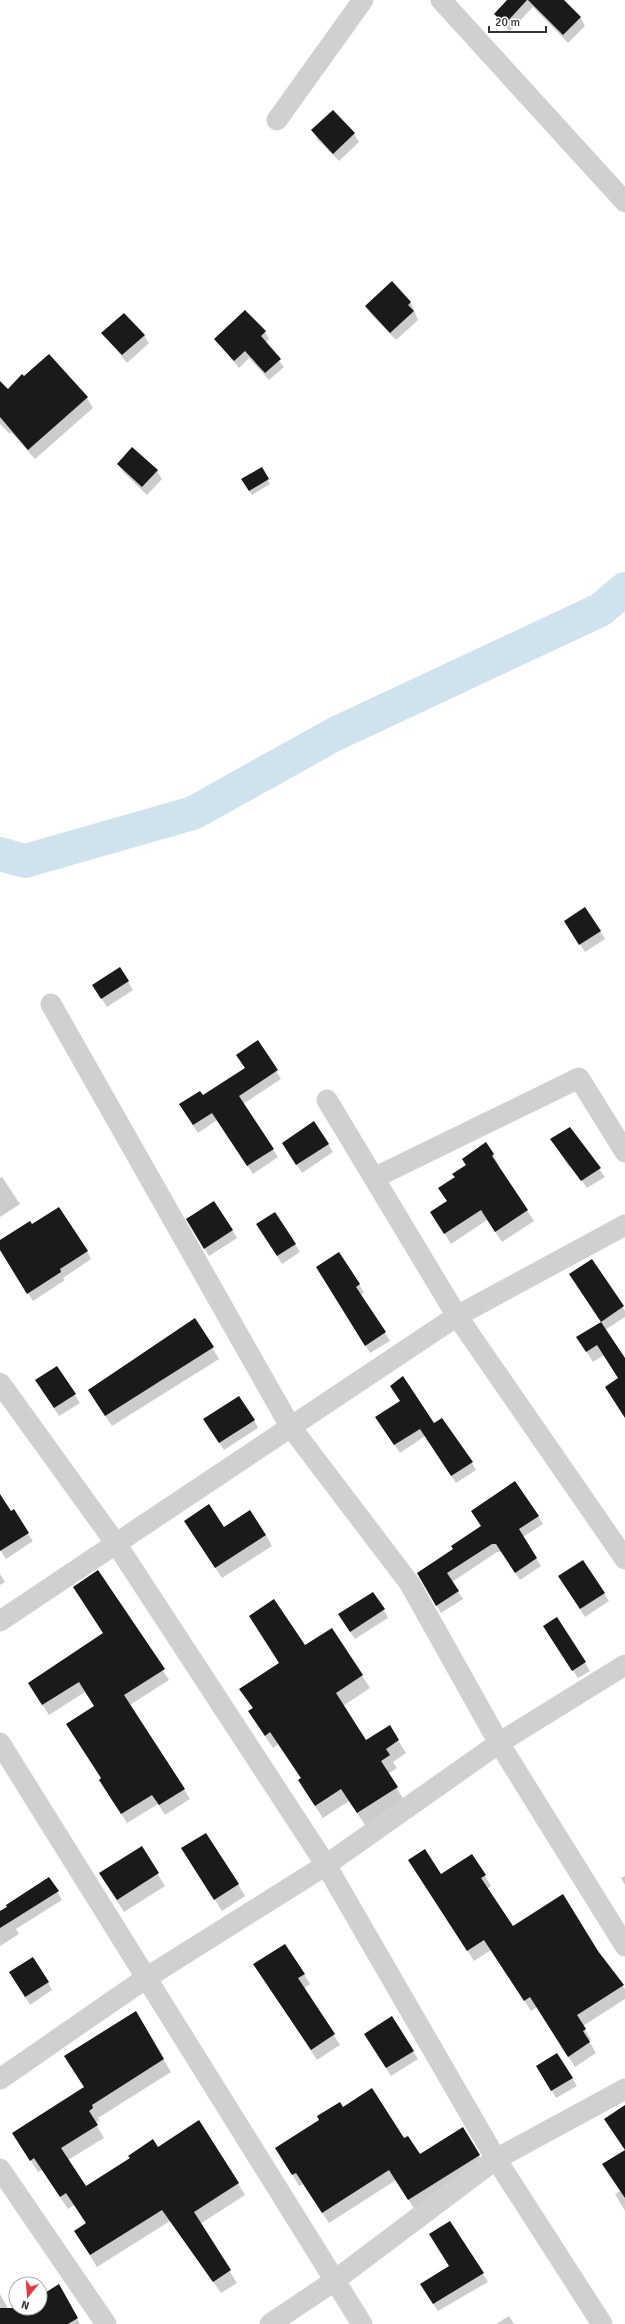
<svg xmlns="http://www.w3.org/2000/svg" width="625" height="2324" font-family="Signika,sans-serif">
<rect width="100%" height="100%" fill="#fff"/>
<!-- shadow -->
<g fill="#0003">
<path d="M508,0H563L581,18L585,26L568,43L533,7L510,31L500,22L495,14Z"/>
<path d="M333,111L354,134L359,142L339,161L317,139L313,130Z"/>
<path d="M392,283L411,303L418,320L396,340L371,314L367,306Z"/>
<path d="M245,311L265,332L269,339L265,343L284,367L269,380L249,358L239,368L215,339Z"/>
<path d="M103,333L144,335L149,343L127,363Z"/>
<path d="M49,355L87,398L93,408L35,459L11,432L10,434L0,424V392L8,390Z"/>
<path d="M118,464L157,471L162,479L147,495L123,472Z"/>
<path d="M261,468L270,484L252,495L242,479Z"/>
<path d="M570,929L600,931L605,939L585,952Z"/>
<path d="M120,968L133,990L107,1007L98,993Z"/>
<path d="M258,1042L281,1079L243,1104L278,1157L253,1174L217,1120L198,1133L185,1113L202,1096L245,1068Z"/>
<path d="M570,1128L605,1177L587,1188L571,1165L569,1167L552,1140Z"/>
<path d="M328,1144L333,1152L302,1173L288,1151Z"/>
<path d="M493,1155L499,1165L498,1166L534,1221L502,1242L487,1220L451,1244L438,1223L448,1202L456,1177L467,1165Z"/>
<path d="M2,1177L20,1204L0,1217V1178Z"/>
<path d="M188,1219L232,1230L237,1238L209,1256Z"/>
<path d="M32,1225L87,1251L91,1259L63,1278L65,1280L33,1301L0,1250V1241Z"/>
<path d="M262,1232L295,1244L300,1252L282,1264Z"/>
<path d="M592,1260L625,1311V1317L605,1330L625,1360V1418L619,1379L604,1355L593,1362L578,1338L602,1322L575,1282Z"/>
<path d="M322,1275L359,1284L364,1293L360,1295L390,1341L370,1353Z"/>
<path d="M195,1320L219,1359L112,1426L96,1402Z"/>
<path d="M57,1367L80,1403L59,1416L41,1388Z"/>
<path d="M254,1420L258,1428L224,1450L209,1428Z"/>
<path d="M433,1424L472,1463L476,1470L456,1483L425,1436L400,1453L381,1425Z"/>
<path d="M0,1496L33,1541L6,1559L0,1550Z"/>
<path d="M538,1516L543,1524L523,1537L541,1566L520,1580L501,1552H497L452,1582L463,1599L441,1613L418,1573L454,1550Z"/>
<path d="M185,1521L266,1535L272,1546L222,1578Z"/>
<path d="M98,1572L169,1680L130,1705L190,1799L165,1815L158,1804L127,1823L106,1790L102,1779L95,1707L85,1692L49,1715L35,1693L104,1634Z"/>
<path d="M0,1574L5,1582L0,1585Z"/>
<path d="M559,1577L604,1593L609,1601L585,1617Z"/>
<path d="M384,1610L388,1618L355,1639L344,1623Z"/>
<path d="M332,1629L370,1688L343,1706L366,1741L389,1726L406,1753L393,1762L397,1768L388,1774L404,1800L365,1825L349,1801L323,1818L306,1793L301,1779L278,1744L273,1748L249,1712L253,1709L241,1689Z"/>
<path d="M549,1635L585,1663L590,1671L578,1678Z"/>
<path d="M141,1847L165,1886L124,1912L107,1885Z"/>
<path d="M472,1855L491,1886L487,1889L513,1928L597,1952L625,1989V1999L583,2026L591,2040L589,2041L596,2053L575,2067L537,2007L531,2011L491,1950L474,1961L416,1871L440,1876Z"/>
<path d="M190,1861L238,1884L245,1896L222,1911Z"/>
<path d="M625,1876V1885L621,1878Z"/>
<path d="M49,1878L62,1900L16,1929L19,1934L0,1946V1911Z"/>
<path d="M10,1973L48,1982L52,1990L30,2005Z"/>
<path d="M261,1974H304L310,1984L304,1988L340,2045L317,2060Z"/>
<path d="M135,2013L171,2072L98,2118L100,2120L95,2123L104,2138L68,2160L86,2188L158,2148L238,2183L245,2195L200,2224L237,2283L221,2293L170,2221L97,2267L75,2231L86,2224L74,2205L68,2209L42,2170L38,2172L21,2145L85,2088Z"/>
<path d="M370,2043L413,2051L418,2059L391,2076Z"/>
<path d="M537,2066L572,2078L577,2086L556,2098Z"/>
<path d="M343,2108L420,2155L463,2128L485,2166L415,2210L396,2180L329,2223L303,2184L299,2186L283,2159Z"/>
<path d="M625,2151V2211L615,2194L620,2191Z"/>
<path d="M450,2222L488,2282L438,2311L426,2293L450,2266Z"/>
<path d="M59,2286L80,2324H0V2294L11,2314L21,2308H40V2297Z"/>
<path d="M509,2316L514,2324H496Z"/>
</g>
<g fill="none" stroke-linecap="round" stroke-linejoin="round">
<!-- river -->
<path stroke="#cfe2ee" stroke-width="34" d="M0,854L25,861L193,813L335,734L600,610L625,589"/>
</g>
<!-- building -->
<g fill="#1a1a1a">
<path d="M507,0H527L505,24L494,14Z"/>
<path d="M528,0H564L581,17L563,35Z"/>
<path d="M333,110L355,133L333,154L311,130Z"/>
<path d="M392,281L411,302L408,305L414,311L390,333L365,306Z"/>
<path d="M245,310L266,331L261,336L281,359L265,373L245,351L234,361L214,339Z"/>
<path d="M124,313L145,335L122,355L101,333Z"/>
<path d="M49,354L88,397L28,450L0,417V381L8,389L22,374L24,376Z"/>
<path d="M132,447L158,470L142,487L117,464Z"/>
<path d="M262,467L269,479L249,491L241,479Z"/>
<path d="M585,907L601,931L579,945L564,921Z"/>
<path d="M120,967L129,981L101,999L92,985Z"/>
<path d="M258,1040L278,1070L239,1096L274,1149L247,1166L212,1113L193,1125L179,1104L200,1091L203,1095L245,1068L236,1055Z"/>
<path d="M314,1121L329,1144L296,1165L282,1143Z"/>
<path d="M570,1127L601,1168L581,1181L550,1139Z"/>
<path d="M486,1142L494,1154L492,1156L528,1210L495,1232L481,1210L444,1234L430,1212L447,1201L438,1188L455,1177L452,1174L466,1165L462,1159Z"/>
<path d="M214,1201L233,1230L204,1249L186,1219Z"/>
<path d="M59,1207L88,1251L60,1269L61,1272L27,1294L0,1250V1240L30,1221L32,1224Z"/>
<path d="M275,1212L296,1244L277,1256L256,1224Z"/>
<path d="M339,1252L360,1284L356,1287L386,1332L365,1346L316,1267Z"/>
<path d="M592,1259L624,1306L601,1322L569,1274Z"/>
<path d="M195,1318L214,1347L105,1416L88,1390Z"/>
<path d="M601,1322L625,1358V1418L605,1387L618,1378L597,1345L586,1352L576,1337Z"/>
<path d="M57,1366L76,1394L54,1408L35,1380Z"/>
<path d="M403,1376L434,1423L442,1418L473,1462L451,1476L420,1429L394,1445L375,1417L400,1401L390,1386Z"/>
<path d="M239,1396L255,1420L219,1443L203,1419Z"/>
<path d="M515,1481L539,1516L519,1529L537,1558L515,1573L496,1544H492L447,1573L459,1591L436,1606L417,1573L453,1549L451,1546L481,1526L471,1511Z"/>
<path d="M0,1494L11,1511L14,1509L29,1533L0,1551Z"/>
<path d="M209,1504L224,1527L250,1510L266,1535L215,1568L184,1521Z"/>
<path d="M583,1560L605,1593L580,1609L558,1576Z"/>
<path d="M98,1570L165,1669L124,1695L185,1789L159,1805L152,1795L121,1814L99,1780L101,1778L66,1724L94,1706L79,1682L42,1705L28,1683L103,1633L73,1587Z"/>
<path d="M373,1592L385,1609L350,1632L338,1614Z"/>
<path d="M274,1599L305,1645L332,1628L363,1675L336,1693L366,1740L390,1725L399,1740L386,1749L390,1755L381,1761L398,1787L357,1813L341,1789L315,1806L298,1780L301,1778L270,1732L265,1736L248,1711L253,1708L239,1689L279,1663L249,1616Z"/>
<path d="M557,1617L586,1662L572,1671L543,1626Z"/>
<path d="M206,1833L239,1884L214,1900L181,1848Z"/>
<path d="M142,1846L159,1873L117,1900L99,1873Z"/>
<path d="M425,1849L441,1874L472,1854L486,1875L481,1878L513,1926L563,1894L598,1951L624,1985L577,2015L586,2029L583,2031L590,2042L568,2057L530,1997L524,2001L484,1940L467,1951L408,1860Z"/>
<path d="M49,1877L59,1891L0,1928V1911L7,1907L6,1905Z"/>
<path d="M285,1944L305,1974L298,1978L335,2034L311,2050L253,1964Z"/>
<path d="M33,1957L49,1982L25,1997L9,1972Z"/>
<path d="M136,2011L164,2059L92,2105L93,2108L89,2111L98,2125L61,2148L86,2186L130,2158L128,2156L153,2139L158,2147L199,2120L239,2183L194,2212L231,2270L213,2282L162,2210L90,2255L74,2231L86,2223L66,2193L60,2197L34,2158L30,2161L12,2133L84,2087L64,2056Z"/>
<path d="M392,2016L414,2051L386,2068L364,2034Z"/>
<path d="M557,2053L573,2078L551,2091L536,2066Z"/>
<path d="M372,2088L404,2138L408,2136L420,2154L463,2127L480,2155L408,2200L389,2170L322,2213L296,2173L292,2175L275,2148L319,2120L317,2116L340,2102L343,2107Z"/>
<path d="M625,2105V2198L602,2164L625,2150L604,2119Z"/>
<path d="M450,2221L484,2273L433,2304L420,2284L449,2266L429,2234Z"/>
<path d="M59,2284L78,2318L68,2324H0V2308H40V2296Z"/>
</g>
<g fill="none" stroke-linecap="round" stroke-linejoin="round">
<!-- minor -->
<g stroke="#d0d0d0" stroke-width="21">
<path d="M441,0L625,202"/>
<path d="M277,120L363,0"/>
<path d="M51,1004L290,1426L410,1584L499,1743L625,1946"/>
<path d="M327,1100L457,1316L625,1559"/>
<path d="M374,1178L579,1078L625,1152"/>
<path d="M0,1383L117,1545L326,1865L496,2159L602,2324"/>
<path d="M0,1621L457,1316L625,1225"/>
<path d="M0,1743L362,2324"/>
<path d="M0,2079L146,1978L326,1865L499,1743L625,1665"/>
<path d="M0,2169L106,2324"/>
<path d="M270,2324L334,2281L496,2159L625,2089"/>
</g>
</g>
<!-- north arrow -->
<g transform="translate(28 2296) rotate(197)"><circle r="19" fill="#ffffff" stroke="#adadad"/>
<path d="M0-3L7 15L0 10L-7 15Z" fill="#e63946"/>
<text y="-6" font-size="11" font-weight="bold" text-anchor="middle" fill="#333333">N</text>
</g>
<!-- scale -->
<path d="M489 26v6h57v-6" fill="none" stroke="#333333" stroke-width="2"/>
<text x="495" y="26" font-size="12" fill="#333333" stroke="#ffffff" stroke-width="3" paint-order="stroke">20 m</text>
</svg>
